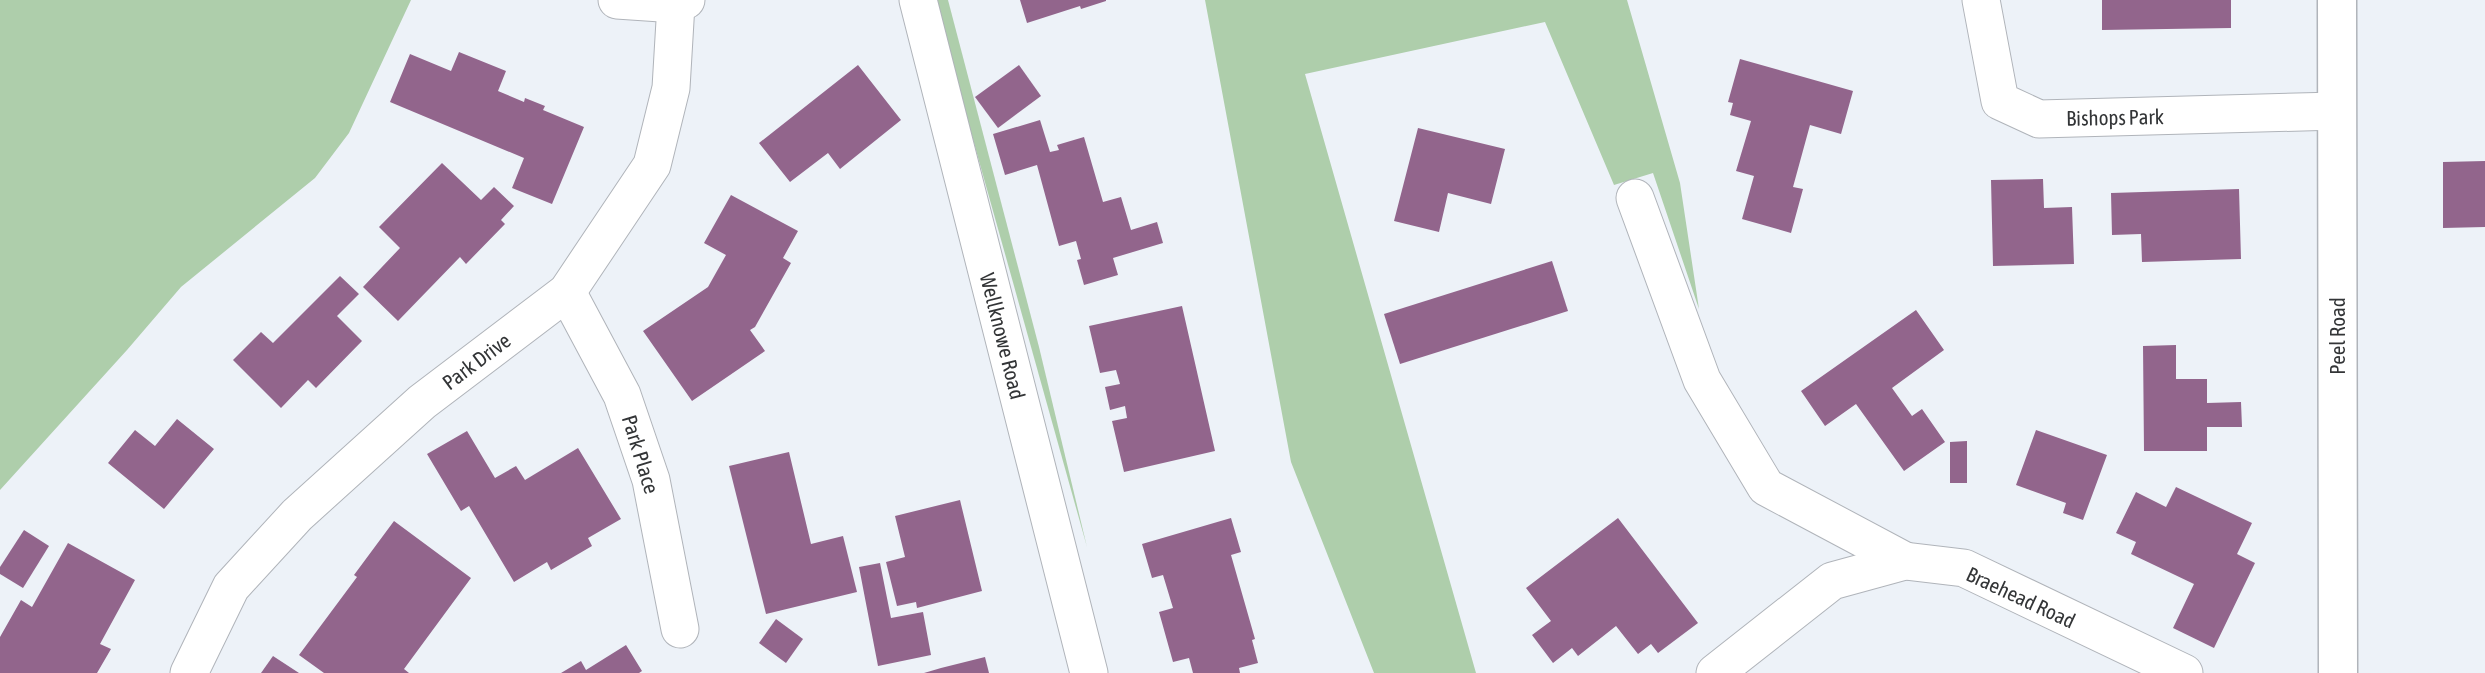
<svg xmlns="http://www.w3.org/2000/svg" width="2485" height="673" font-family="'Asap Condensed',sans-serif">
<rect width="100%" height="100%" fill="#edf2f8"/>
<!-- green -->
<g fill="#aeceab">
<path d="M0,0H411L349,133L315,178L181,287L127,350L0,490Z"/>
<path d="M934,0H948L1039,347L1087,547Z"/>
<path d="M1205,0H1627L1680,183L1699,309L1653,173L1614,185L1545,22L1305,74L1476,673H1374L1291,462Z"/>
</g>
<!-- building -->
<g fill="#92658c">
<path d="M1020,0H1106V1L1081,9L1080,6L1027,23Z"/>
<path d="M2102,0H2231V28L2102,30Z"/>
<path d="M459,52L506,71L498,91L524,102L525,98L545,106L543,110L584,127L552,204L512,188L524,158L390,102L410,54L451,71Z"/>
<path d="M1740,59L1853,91L1841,134L1810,125L1793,187L1803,189L1791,233L1742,219L1754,176L1736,171L1751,121L1730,115L1733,103L1728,102Z"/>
<path d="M858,65L901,120L840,169L828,153L790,182L759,143Z"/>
<path d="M1019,65L1041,96L998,128L975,97Z"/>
<path d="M1040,120L1050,152L1059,150L1057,145L1084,137L1103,202L1121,197L1131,230L1157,222L1163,243L1113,258L1118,275L1084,285L1077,260L1081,259L1076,241L1059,246L1037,165L1005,175L993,134Z"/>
<path d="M1418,128L1505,149L1491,204L1448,193L1439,232L1394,221Z"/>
<path d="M2485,161V227L2443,228V162Z"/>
<path d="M442,163L481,200L494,187L514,206L501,220L505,224L466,264L460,257L398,321L363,287L400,248L379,227Z"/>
<path d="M2043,179L2044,208L2072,207L2074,264L1993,266L1991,180Z"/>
<path d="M2239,189L2241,259L2142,262L2141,234L2112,235L2111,193Z"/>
<path d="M731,195L798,231L783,258L791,263L755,327L750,330L765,351L692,401L643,331L708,287L726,255L704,243Z"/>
<path d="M1552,261L1568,311L1400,364L1384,314Z"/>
<path d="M340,276L359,294L337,316L362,341L316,388L308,380L281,408L233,360L261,332L273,343Z"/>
<path d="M1182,306L1215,451L1124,472L1112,421L1127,418L1125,406L1110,410L1105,387L1120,384L1116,370L1100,373L1089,326Z"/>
<path d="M1916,310L1944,350L1892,388L1912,416L1922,409L1945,442L1904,471L1856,404L1825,426L1801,391Z"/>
<path d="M2176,345V379H2207V403L2241,402L2242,427H2207V451H2144L2143,346Z"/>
<path d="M177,419L214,449L164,509L108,463L135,430L155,446Z"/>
<path d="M2036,430L2107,455L2083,520L2063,513L2066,503L2016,485Z"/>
<path d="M467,431L495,478L516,466L525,480L578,448L621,519L588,538L592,546L551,570L547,562L514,582L469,506L461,511L427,454Z"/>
<path d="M1967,441V483H1950V442Z"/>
<path d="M789,452L811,544L843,536L857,592L766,614L729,466Z"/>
<path d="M2176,487L2252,523L2237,554L2255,563L2214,648L2173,628L2194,584L2131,554L2136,542L2116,533L2136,492L2166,507Z"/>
<path d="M960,500L982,591L917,608L916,602L897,606L886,562L905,557L895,516Z"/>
<path d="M1231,518L1241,552L1231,555L1255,639L1252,640L1258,663L1239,668L1240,673H1193L1189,658L1173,662L1159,612L1173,608L1163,575L1152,578L1142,544Z"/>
<path d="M1618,518L1698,623L1658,653L1651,644L1638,654L1616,626L1578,656L1572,648L1553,663L1532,635L1551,621L1526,588Z"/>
<path d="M394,521L471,578L404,669L409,673H324L299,655L357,577L354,575Z"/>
<path d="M24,530L49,546L23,588L0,574V567Z"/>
<path d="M68,543L135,580L100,644L111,649L97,673H0V637L21,600L32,607Z"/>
<path d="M880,563L891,618L923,612L931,655L878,666L859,567Z"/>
<path d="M776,619L803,639L786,663L759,643Z"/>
<path d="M626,645L642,671L639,673H561L581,661L586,670Z"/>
<path d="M273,656L299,673H261Z"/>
<path d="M985,657L989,673H924L941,668Z"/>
</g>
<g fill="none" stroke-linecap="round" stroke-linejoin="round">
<defs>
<g id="minor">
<path d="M617,0L676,4L686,0"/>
<path d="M918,0L1089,673"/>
<path d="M1981,0L2000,101L2039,119L2337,111"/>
<path d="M1635,198L1702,380L1766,487L1905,561"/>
<path d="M567,292L622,395L651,480L680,629"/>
<path d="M189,673L231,587L297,515L422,402L567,292L652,165L671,88L676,4"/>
<path d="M1715,673L1832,581L1905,561L1964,568L2184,673"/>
</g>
<path id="tertiary" d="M2337,0L2338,673"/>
</defs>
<!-- minor casing -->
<use href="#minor" stroke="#b0b4ba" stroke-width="39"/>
<!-- tertiary casing -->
<use href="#tertiary" stroke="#b0b4ba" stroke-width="41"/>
<!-- minor -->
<use href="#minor" stroke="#fff" stroke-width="37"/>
<!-- tertiary -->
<use href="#tertiary" stroke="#fff" stroke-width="38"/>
</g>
<g text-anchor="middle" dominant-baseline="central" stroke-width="7" stroke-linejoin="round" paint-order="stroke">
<!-- street labels -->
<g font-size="21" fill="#333537" stroke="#fff">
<text transform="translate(2115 117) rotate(-1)">Bishops Park</text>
<text transform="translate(1003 336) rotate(76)">Wellknowe Road</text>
<text transform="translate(2337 336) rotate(-90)">Peel Road</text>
<text transform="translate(476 361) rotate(-37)">Park Drive</text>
<text transform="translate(641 454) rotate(73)">Park Place</text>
<text transform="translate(2021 597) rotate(25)">Braehead Road</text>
</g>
</g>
</svg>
